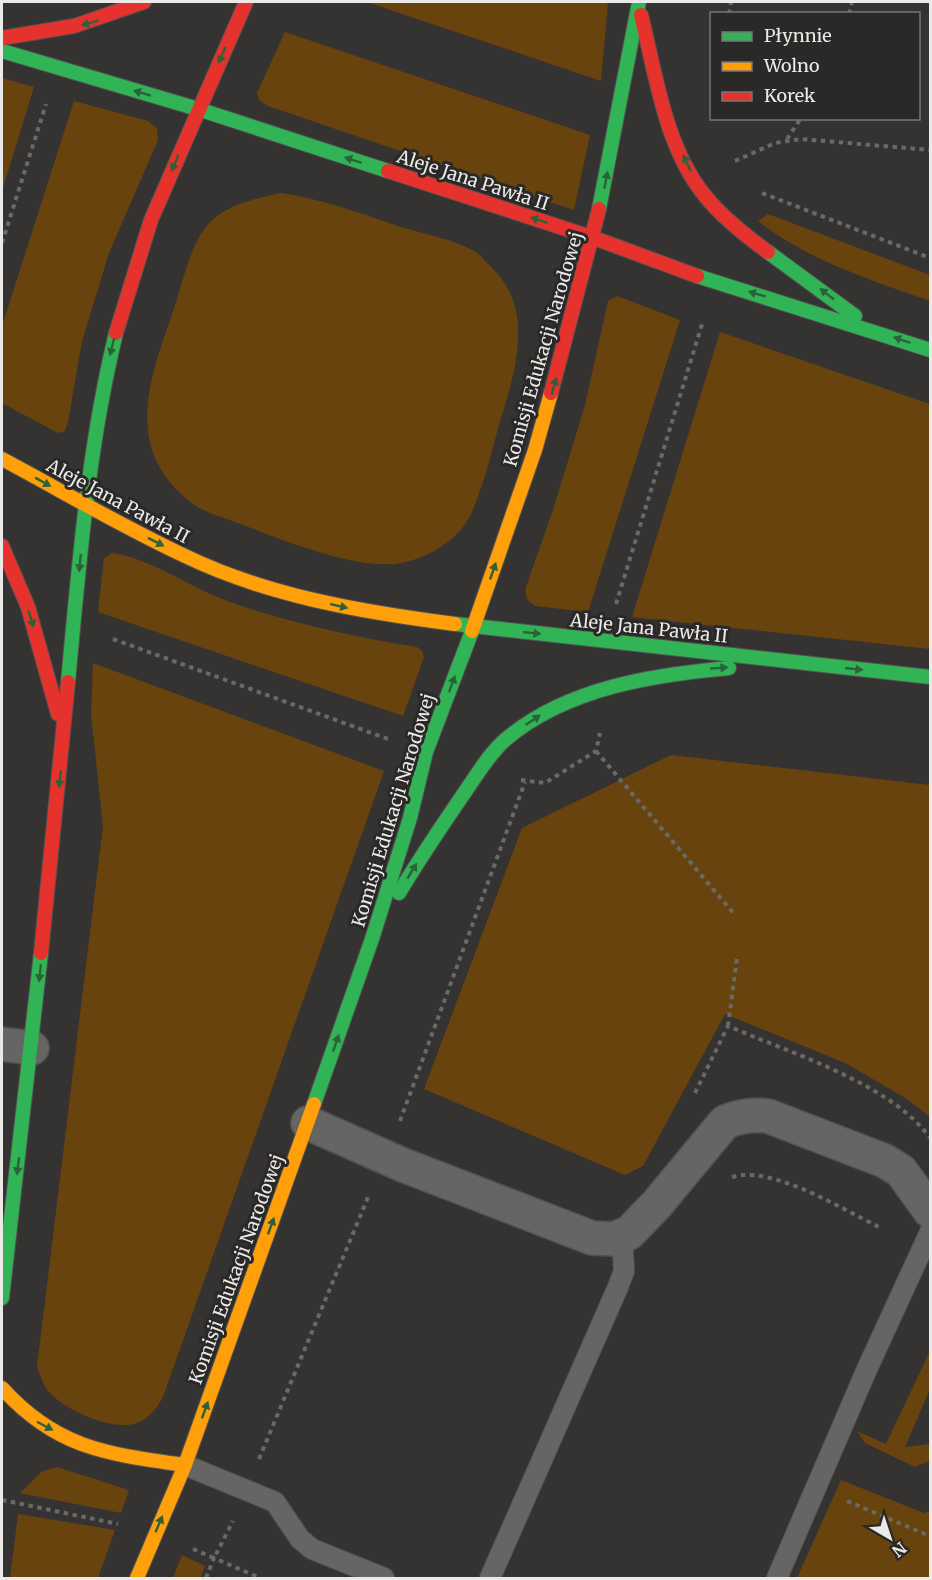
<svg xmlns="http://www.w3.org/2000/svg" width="932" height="1580" font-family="Merriweather,serif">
<rect width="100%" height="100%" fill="#343332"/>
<!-- green -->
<g fill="#69430d">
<path d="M367,2H608L601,81Z"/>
<path d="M285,32L590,135L574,210L268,106L259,100L257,93Z"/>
<path d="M2,78L34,87L2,191Z"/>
<path d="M74,101L148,121L157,128L158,140L109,253L82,341L68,422L65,431L58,433L2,403V326Z"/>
<path d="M281,193C322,199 361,213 401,227C424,234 453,239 474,251C480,254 486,262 491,267C538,311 513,377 498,429C490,458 483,487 471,514C459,541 423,561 395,564C349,568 278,538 235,522C222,517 207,513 196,506C175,491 158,472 151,446C138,399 162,346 176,302C198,229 201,209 281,193Z"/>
<path d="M768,214L930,275V301C871,280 807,260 758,221Z"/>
<path d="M617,296L680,320L588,612L536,606C527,601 525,597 526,587L553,510L585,405L608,301Z"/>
<path d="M720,332L930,404V649L632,617Z"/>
<path d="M112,553C151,558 192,589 230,602C290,623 355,637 417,647L422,651L424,657L403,716L98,612L104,558Z"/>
<path d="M93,663L384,771L163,1397C157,1408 150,1418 137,1423C113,1432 60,1409 46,1388C42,1382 40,1374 37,1367L103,826L91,714Z"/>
<path d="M671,755L930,785V1117L907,1099L845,1063L725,1014L643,1166L625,1175L424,1089L522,828Z"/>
<path d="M930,1351V1389L905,1447L930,1444V1461L915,1467L865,1443L857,1431L886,1444Z"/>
<path d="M57,1467L129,1490L121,1513L20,1493L41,1472Z"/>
<path d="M841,1480L924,1513L930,1511V1578H797Z"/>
<path d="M18,1514L115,1530L98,1578H10Z"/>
<path d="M182,1555L205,1566L200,1578H173Z"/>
</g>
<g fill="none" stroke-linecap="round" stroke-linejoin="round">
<defs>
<g id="lane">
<path d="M185,1465L275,1502L300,1539L312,1549L384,1578"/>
<path d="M490,1578L618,1287L624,1271L622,1235"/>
<path d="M777,1578L867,1369L930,1232"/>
</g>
<g id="street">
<path d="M2,1044L32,1048"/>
<path d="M308,1123L403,1165L592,1238L613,1239L629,1233L657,1204L725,1122C740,1116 752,1114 768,1116L885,1161L901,1171L930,1211"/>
</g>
<g id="fast">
<path d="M2,51L198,109L388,171"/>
<path d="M599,209L639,2"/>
<path d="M768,252L855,316"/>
<path d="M697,276L930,350"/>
<path d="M455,624L930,677"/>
<path d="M68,682C79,565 88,448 116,333"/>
<path d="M399,893C421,856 445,821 469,786C480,770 491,752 506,739C567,688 652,675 729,668"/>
<path d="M314,1104L372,939L410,818L426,752L472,631"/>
<path d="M2,1298L41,953"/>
</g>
<g id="slow">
<path d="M2,459C62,491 121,526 183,555C267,596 362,612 455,624"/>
<path d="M472,631L535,450L551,393"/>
<path d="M2,1388C57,1449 108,1454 185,1465"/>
<path d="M137,1578L185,1465L314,1104"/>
</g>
<g id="jam">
<path d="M641,15C656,75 665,148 706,197C723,218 746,236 768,252"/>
<path d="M2,38L74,26L144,2"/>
<path d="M388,171L594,238L697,276"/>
<path d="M116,333L151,220L246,2"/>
<path d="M551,393L599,209"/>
<path d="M2,546L28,607L58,714"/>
<path d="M41,953L68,682"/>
</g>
</defs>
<!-- lane casing -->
<use href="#lane" stroke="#525150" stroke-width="22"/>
<!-- street casing -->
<use href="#street" stroke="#525150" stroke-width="36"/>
<!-- fast casing -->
<use href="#fast" stroke="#525150" stroke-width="16"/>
<!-- slow casing -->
<use href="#slow" stroke="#525150" stroke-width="16"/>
<!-- jam casing -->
<use href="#jam" stroke="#525150" stroke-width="16"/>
<!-- path -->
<g stroke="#6a6968" stroke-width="4" stroke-dasharray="4.5 4.5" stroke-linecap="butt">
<path d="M729,14L731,2"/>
<path d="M849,14L852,2"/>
<path d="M787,139L801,118"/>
<path d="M735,161L775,143L801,139L930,150"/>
<path d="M762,193L930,258"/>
<path d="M2,243L46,104"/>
<path d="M616,604L703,321"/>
<path d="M113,639L388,739"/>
<path d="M596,751L735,915"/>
<path d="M521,780L545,783L596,751L600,733"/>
<path d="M728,1026L737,958"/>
<path d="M695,1093L728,1026C790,1053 892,1084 930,1138"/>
<path d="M400,1121L525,782"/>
<path d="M732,1177C772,1165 842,1209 879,1227"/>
<path d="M259,1459L369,1195"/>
<path d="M2,1500L118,1524"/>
<path d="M847,1501L930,1536"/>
<path d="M193,1549L214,1558L233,1521"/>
<path d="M206,1578L214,1558L260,1578"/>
</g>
<!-- lane -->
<use href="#lane" stroke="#666564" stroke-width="20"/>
<!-- street -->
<use href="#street" stroke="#666564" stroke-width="33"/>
<!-- fast -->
<use href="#fast" stroke="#30b455" stroke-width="14"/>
<!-- slow -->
<use href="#slow" stroke="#ff9f0a" stroke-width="14"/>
<!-- jam -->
<use href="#jam" stroke="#e5322d" stroke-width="14"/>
</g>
<!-- one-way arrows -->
<defs><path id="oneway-solid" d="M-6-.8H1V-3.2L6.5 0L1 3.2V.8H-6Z" transform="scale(1.5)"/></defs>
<g fill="#2d6139">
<use href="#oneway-solid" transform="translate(90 23) rotate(163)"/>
<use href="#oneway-solid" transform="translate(222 55) rotate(114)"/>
<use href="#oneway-solid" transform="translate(142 93) rotate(-164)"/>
<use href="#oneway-solid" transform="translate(353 160) rotate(-162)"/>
<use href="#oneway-solid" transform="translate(175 163) rotate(113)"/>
<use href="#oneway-solid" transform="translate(687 163) rotate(-115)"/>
<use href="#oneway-solid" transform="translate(606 180) rotate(-79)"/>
<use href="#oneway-solid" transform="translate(539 220) rotate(-162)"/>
<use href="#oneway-solid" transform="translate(757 294) rotate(-164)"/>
<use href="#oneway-solid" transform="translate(827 294) rotate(-142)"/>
<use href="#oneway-solid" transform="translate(902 340) rotate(-161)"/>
<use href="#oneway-solid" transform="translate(112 347) rotate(104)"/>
<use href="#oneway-solid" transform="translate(554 386) rotate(-74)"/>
<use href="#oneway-solid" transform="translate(43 482) rotate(29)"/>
<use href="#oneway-solid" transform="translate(156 542) rotate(27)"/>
<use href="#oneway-solid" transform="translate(80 563) rotate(95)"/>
<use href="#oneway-solid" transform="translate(493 571) rotate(-71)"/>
<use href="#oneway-solid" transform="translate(339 606) rotate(13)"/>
<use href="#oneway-solid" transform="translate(31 619) rotate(73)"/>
<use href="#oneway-solid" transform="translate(532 633) rotate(6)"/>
<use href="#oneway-solid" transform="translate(719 668) rotate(-4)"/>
<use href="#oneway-solid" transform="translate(854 669) rotate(6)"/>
<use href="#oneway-solid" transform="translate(452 684) rotate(-70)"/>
<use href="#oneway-solid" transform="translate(533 720) rotate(-34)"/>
<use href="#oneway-solid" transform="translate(60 779) rotate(96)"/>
<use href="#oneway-solid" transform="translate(412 871) rotate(-59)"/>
<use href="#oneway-solid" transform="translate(40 973) rotate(96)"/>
<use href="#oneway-solid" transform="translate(336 1043) rotate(-71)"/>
<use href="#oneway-solid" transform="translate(18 1166) rotate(97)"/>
<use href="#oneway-solid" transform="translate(271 1226) rotate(-70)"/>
<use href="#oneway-solid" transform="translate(205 1410) rotate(-70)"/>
<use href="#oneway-solid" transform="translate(45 1426) rotate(28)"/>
<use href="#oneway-solid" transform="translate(159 1524) rotate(-67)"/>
</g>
<g text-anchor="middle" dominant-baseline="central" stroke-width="6" stroke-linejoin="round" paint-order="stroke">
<!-- street labels -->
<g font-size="18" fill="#ebeae9" stroke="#2b2927">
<text transform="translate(473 180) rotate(18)">Aleje Jana Pawła II</text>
<text transform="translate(543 349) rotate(-74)">Komisji Edukacji Narodowej</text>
<text transform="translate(118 501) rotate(28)">Aleje Jana Pawła II</text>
<text transform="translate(649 628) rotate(6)">Aleje Jana Pawła II</text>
<text transform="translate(393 810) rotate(-73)">Komisji Edukacji Narodowej</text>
<text transform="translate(236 1269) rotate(-70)">Komisji Edukacji Narodowej</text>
</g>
</g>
<!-- border -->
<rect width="932" height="1580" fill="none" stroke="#ebeae9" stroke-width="6"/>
<!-- legend -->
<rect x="710" y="12" width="210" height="108" fill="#2b2927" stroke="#787675" stroke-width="1.5"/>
<rect x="722" y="32" width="30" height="9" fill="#30b455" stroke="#787675" stroke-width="1.5"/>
<text x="764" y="42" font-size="18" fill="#ebeae9">Płynnie</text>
<rect x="722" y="62" width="30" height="9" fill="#ff9f0a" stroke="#787675" stroke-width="1.5"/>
<text x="764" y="72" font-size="18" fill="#ebeae9">Wolno</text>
<rect x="722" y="92" width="30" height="9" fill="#e5322d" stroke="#787675" stroke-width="1.5"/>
<text x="764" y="102" font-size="18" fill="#ebeae9">Korek</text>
<!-- north arrow -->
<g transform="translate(890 1538) rotate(141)" stroke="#2b2927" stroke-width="4.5" paint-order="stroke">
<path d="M0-4.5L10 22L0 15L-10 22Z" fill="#ebeae9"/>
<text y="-9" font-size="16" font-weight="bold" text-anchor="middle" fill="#ebeae9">N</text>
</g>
</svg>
